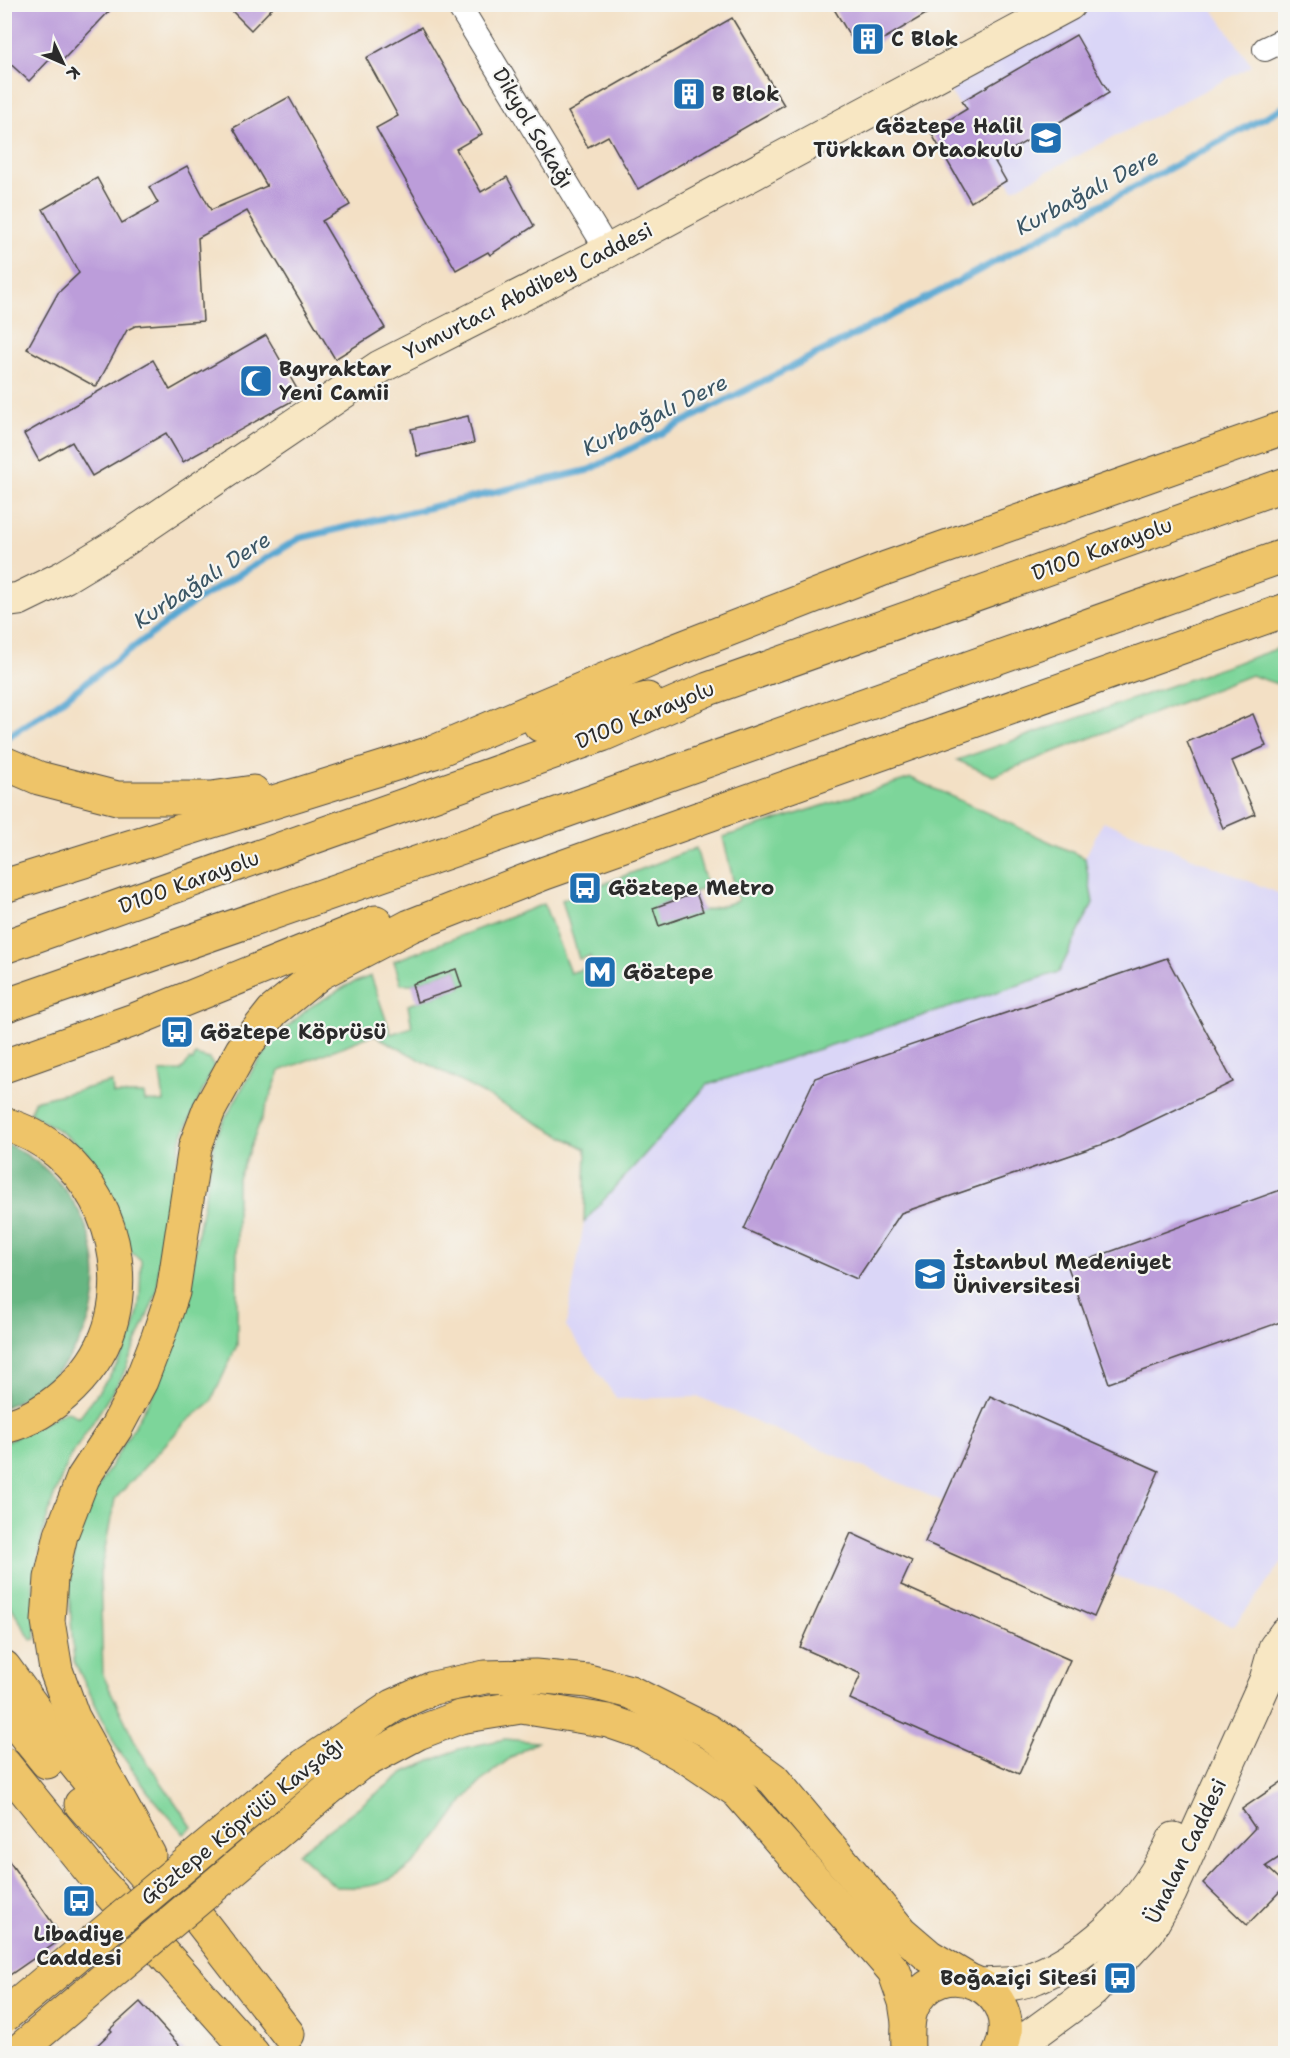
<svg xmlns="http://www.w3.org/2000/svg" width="1290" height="2058" font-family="'Shantell Sans',sans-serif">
<rect width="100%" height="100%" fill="#f6f6f2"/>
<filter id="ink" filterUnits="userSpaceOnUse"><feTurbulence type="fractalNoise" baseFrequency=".0167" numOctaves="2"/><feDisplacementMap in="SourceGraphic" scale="12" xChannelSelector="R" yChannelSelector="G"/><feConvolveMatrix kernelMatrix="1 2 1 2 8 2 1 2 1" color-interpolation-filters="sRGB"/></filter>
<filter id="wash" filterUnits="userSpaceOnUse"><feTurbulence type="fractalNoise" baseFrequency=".008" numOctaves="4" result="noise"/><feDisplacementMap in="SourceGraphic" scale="24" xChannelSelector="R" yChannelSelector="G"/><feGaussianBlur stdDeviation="1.35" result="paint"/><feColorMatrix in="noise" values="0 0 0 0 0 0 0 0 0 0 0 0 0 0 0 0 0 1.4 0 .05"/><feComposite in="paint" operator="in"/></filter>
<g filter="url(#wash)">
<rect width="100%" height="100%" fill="#f3e0c5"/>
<!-- built -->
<g fill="#dad6f7">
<path d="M1091,5H1210L1252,66L1013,189L948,88Z"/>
<path d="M1103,821L1285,896V1559L1234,1626L699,1397L617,1399L566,1327L584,1222L707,1085L1059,972L1093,903L1085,858Z"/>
</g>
<!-- green -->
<g fill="#7dd59a" stroke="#548062" stroke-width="1.5">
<path d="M1285,646V685L1283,686L1251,675L993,776L957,760Z"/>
<path d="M911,778L1085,858L1093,903L1059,972L707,1085L584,1222L586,1149L378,1037L372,1035L280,1071L237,1181V1345L211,1402L186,1422L115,1499L100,1573L103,1675L139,1750L192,1827L184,1834L148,1792L117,1748L74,1661L69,1592L76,1534L93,1496L157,1387L183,1315L216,1135L253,1069L280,1033L310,1007L348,985L371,976L391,1034L412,1027L408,1005L462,987L456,969L412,984H401L394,961L544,904L570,973L592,966L590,956L579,959L562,900L696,848L707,887L653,908L702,911L738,901L723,837Z"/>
<path d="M195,1055L209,1059L214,1066L181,1139L162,1232L157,1292L122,1377L69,1459L53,1499L42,1535L33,1585L36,1639L31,1640L5,1596L4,1443L66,1411L79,1417C104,1385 131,1352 138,1312C141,1295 140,1277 141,1260L129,1250L100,1178C100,1153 50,1125 30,1113L34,1101L112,1082L113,1094H144L145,1101L164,1102L160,1072L181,1071L189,1060L193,1061Z"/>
<path d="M505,1739L537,1742C509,1757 486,1774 465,1799C438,1833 416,1878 368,1886C358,1888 346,1887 336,1887L298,1853L405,1772L459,1749Z"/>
</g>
<!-- forest -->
<path fill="#66b682" stroke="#487056" stroke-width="1.5" d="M5,1143C124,1199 128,1354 5,1407Z"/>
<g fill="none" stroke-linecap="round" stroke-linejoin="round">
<!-- stream -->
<path stroke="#58a7d2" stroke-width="7" d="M4,739L56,705L197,600L300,538L589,470L942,290L1286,106"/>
</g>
<g id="blocks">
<!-- building -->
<g fill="#bc9dda">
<path d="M4,4H116L62,61L55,54L29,81L4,58Z"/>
<path d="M225,4H276L251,30Z"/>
<path d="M831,4H943L860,53Z"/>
<path d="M732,18L784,105L638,189L608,136L588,147L568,112Z"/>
<path d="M421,27L482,134L456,149L481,192L507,177L534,226L490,255L488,252L456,270L376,128L398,116L366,58Z"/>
<path d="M1076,35L1109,93L994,160L1006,181L971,202L930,131L967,109L962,101Z"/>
<path d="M289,97L350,205L322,221L385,328L335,359L247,211L198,238L203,321L135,326L127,330L96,387L27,349L58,293L79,273L43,209L97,178L122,223L158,203L149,187L187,166L211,210L267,186L233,128Z"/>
<path d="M266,335L301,396L183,462L166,433L92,476L72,442L39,461L24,434L153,360L170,390Z"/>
<path d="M468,416L474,443L417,456L411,429Z"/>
<path d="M1253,714L1266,746L1232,761L1255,814L1223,828L1187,742Z"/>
<path d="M696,893L703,911L659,926L653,908Z"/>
<path d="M1167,958L1233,1082L1106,1143L901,1213L857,1279L744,1229L815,1078Z"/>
<path d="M456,969L462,987L417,1002L412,984Z"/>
<path d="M1286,1188V1320L1109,1383L1068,1267Z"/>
<path d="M990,1396L1159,1471L1094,1617L925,1542Z"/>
<path d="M851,1533L912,1561L901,1585L1070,1660L1019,1774L850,1699L861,1674L800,1647Z"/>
<path d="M1286,1779V1853L1266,1866L1286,1885L1247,1925L1203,1883L1255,1828L1242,1809Z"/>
<path d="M4,1854L63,1938L4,1979Z"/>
<path d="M140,2002L187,2054H88L112,2031L110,2029Z"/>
</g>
</g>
</g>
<g filter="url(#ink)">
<use href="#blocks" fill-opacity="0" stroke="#494642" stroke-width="1.5"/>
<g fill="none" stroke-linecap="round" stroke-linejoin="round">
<defs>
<g id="street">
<path d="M458,4L608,251"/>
<path d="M1265,49L1286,39"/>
</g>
<g id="secondary">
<path d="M4,601L19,599L64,577L117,545L380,367L608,251L1069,4"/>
<path d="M981,1985C1000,1984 1019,1985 1036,1977C1098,1951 1146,1900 1174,1839"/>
<path d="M1006,2054L1092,1991L1148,1931L1170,1893L1266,1680L1275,1648L1286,1633"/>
</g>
<g id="primary">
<path d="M4,1667L68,1755L118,1817"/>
<path d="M4,1709L47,1762"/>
<path d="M4,1764L97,1879L253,2054"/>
<path d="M305,1765L393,1706L433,1688L485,1677L535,1676L588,1681L630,1692L708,1731L773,1779L901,1932L929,1956L967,1979"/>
<path d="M326,1791L358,1765L418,1733L460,1717L521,1707L608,1721L643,1733L688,1758L737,1791L894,1971L905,2002L908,2022"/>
<path d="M81,1804L176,1911"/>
<path d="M171,1883L288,2034"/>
<path d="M908,2054C908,2038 906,2022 912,2008C937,1948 1030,1987 999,2054"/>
</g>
<g id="highway">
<path d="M540,725L647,699"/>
<path d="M4,763L39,778L117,798H212L253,792"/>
<path d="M4,886L434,752L653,659L886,568L1286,427"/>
<path d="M4,947L602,735L708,689L1286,484"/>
<path d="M4,1006L540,820L1286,555"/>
<path d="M4,1066L134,1020L376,922"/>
<path d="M4,1124C86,1147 132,1238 112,1319C100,1369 53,1415 4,1427"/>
<path d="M149,1855L73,1717L56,1670L48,1621L51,1578L61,1535L83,1478L116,1428L141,1381L158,1337L173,1292L195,1147L209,1110L242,1050L273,1011L320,973L410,926L545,873L1286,610"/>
</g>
</defs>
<!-- street casing -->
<use href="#street" stroke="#494642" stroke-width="26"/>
<!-- secondary casing -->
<use href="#secondary" stroke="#494642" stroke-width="35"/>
<!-- primary casing -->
<use href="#primary" stroke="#494642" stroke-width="35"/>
<!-- highway casing -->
<use href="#highway" stroke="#494642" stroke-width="35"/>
<!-- street -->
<use href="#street" stroke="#fff" stroke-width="24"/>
<!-- secondary -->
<use href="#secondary" stroke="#f8e7c3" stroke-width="33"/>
<!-- primary -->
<use href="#primary" stroke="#eec469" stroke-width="33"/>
<!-- highway -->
<use href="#highway" stroke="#eec469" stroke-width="33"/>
<defs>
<g id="primary-bridge">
<path d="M4,2016L305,1765"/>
<path d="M15,2054L326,1791"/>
</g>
</defs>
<!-- primary-bridge casing -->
<use href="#primary-bridge" stroke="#494642" stroke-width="35" stroke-linecap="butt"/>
<!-- primary-bridge -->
<use href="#primary-bridge" stroke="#eec469" stroke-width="33"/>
</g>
</g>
<!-- icons -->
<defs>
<symbol id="building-square" viewBox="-11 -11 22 22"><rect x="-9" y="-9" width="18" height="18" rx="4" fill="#1f6fb2" stroke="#f6f6f2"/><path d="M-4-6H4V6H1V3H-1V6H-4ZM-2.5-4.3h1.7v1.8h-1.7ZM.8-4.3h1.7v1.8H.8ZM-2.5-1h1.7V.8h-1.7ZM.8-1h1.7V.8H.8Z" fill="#fff"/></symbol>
<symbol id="school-square" viewBox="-11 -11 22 22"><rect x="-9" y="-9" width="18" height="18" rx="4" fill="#1f6fb2" stroke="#f6f6f2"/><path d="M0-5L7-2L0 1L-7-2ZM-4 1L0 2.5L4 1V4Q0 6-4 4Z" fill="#fff"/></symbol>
<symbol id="mosque-square" viewBox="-11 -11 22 22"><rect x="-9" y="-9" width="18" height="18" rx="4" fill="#1f6fb2" stroke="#f6f6f2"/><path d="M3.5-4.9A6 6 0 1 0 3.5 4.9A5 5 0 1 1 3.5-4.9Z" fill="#fff"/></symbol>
<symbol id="bus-square" viewBox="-11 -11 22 22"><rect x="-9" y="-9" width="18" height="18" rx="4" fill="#1f6fb2" stroke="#f6f6f2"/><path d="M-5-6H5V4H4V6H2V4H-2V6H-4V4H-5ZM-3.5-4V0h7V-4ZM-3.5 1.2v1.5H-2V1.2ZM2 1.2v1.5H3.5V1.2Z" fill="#fff"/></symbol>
<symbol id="metro-square" viewBox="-11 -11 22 22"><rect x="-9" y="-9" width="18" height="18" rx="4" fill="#1f6fb2" stroke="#f6f6f2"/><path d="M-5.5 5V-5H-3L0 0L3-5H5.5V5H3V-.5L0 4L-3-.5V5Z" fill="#fff"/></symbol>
<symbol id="university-square" viewBox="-11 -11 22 22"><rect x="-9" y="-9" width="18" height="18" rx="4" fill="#1f6fb2" stroke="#f6f6f2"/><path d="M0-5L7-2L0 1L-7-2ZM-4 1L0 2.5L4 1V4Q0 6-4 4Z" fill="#fff"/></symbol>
</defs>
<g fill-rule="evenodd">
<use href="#building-square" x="849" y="20" width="38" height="38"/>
<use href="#building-square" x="670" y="75" width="38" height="38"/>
<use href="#school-square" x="1027" y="119" width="38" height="38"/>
<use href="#mosque-square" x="237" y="362" width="38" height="38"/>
<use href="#bus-square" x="566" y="869" width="38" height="38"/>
<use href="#metro-square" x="581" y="953" width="38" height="38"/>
<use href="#bus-square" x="158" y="1013" width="38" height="38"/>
<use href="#university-square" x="911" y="1255" width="38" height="38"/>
<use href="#bus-square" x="60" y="1882" width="38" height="38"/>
<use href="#bus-square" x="1101" y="1959" width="38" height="38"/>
</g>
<g text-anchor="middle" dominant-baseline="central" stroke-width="4.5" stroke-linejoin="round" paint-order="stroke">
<!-- poi labels -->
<g font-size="21" font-weight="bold" fill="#2b2b2b" stroke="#f6f6f2" text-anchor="start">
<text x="891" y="39">C Blok</text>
<text x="712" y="94">B Blok</text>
<text x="1023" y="126" text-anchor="end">Göztepe Halil<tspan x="1023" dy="24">Türkkan Ortaokulu</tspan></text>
<text x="279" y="369">Bayraktar<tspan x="279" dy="24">Yeni Camii</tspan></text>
<text x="608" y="888">Göztepe Metro</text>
<text x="623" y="972">Göztepe</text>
<text x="200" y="1032">Göztepe Köprüsü</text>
<text x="953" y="1262">İstanbul Medeniyet<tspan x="953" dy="24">Üniversitesi</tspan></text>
<text x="79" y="1934" text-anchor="middle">Libadiye<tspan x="79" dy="24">Caddesi</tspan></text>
<text x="1097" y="1978" text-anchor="end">Boğaziçi Sitesi</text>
</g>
<!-- street labels -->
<g font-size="21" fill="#2b2b2b" stroke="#f6f6f2">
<text transform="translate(533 128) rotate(59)">Dikyol Sokağı</text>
<text transform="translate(528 291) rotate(-27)">Yumurtacı Abdibey Caddesi</text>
<text transform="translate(1102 549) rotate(-20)">D100 Karayolu</text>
<text transform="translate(645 715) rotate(-22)">D100 Karayolu</text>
<text transform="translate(189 882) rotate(-20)">D100 Karayolu</text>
<text transform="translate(242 1821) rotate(-39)">Göztepe Köprülü Kavşağı</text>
<text transform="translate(1186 1851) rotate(-64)">Ünalan Caddesi</text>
</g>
<!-- water labels -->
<g font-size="22" font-style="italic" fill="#3b5665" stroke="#f6f6f2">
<text transform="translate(1087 192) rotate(-28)">Kurbağalı Dere</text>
<text transform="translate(655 415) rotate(-26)">Kurbağalı Dere</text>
<text transform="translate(202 580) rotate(-33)">Kurbağalı Dere</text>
</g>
</g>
<!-- margin -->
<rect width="1290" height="2058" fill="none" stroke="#f6f6f2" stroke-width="24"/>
<!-- north arrow -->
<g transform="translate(63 63) rotate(134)" stroke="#f6f6f2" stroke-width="4.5" paint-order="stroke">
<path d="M0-4.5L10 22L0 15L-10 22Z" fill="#2b2b2b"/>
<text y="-9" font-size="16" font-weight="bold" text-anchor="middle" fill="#2b2b2b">K</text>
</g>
</svg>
